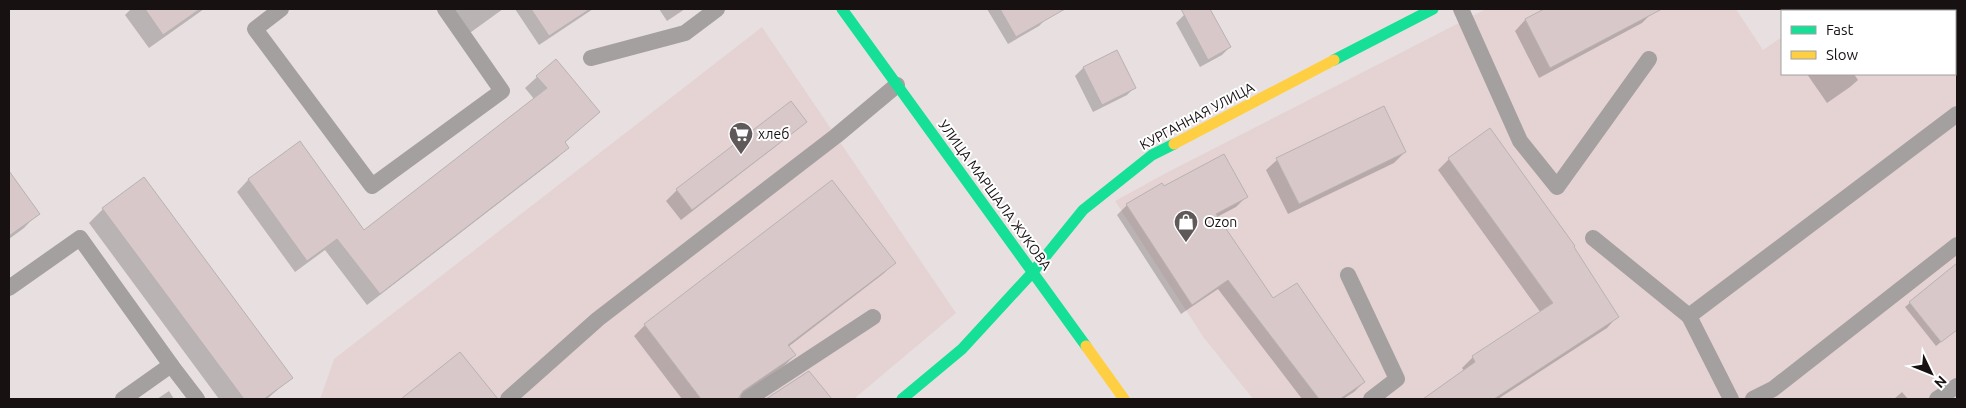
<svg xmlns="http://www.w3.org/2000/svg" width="1966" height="408" font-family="Ubuntu,sans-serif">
<rect width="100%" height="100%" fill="#e8e0e0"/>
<!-- built -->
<g fill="#e5d3d4">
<path d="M1486,9H1736L1763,50L1782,37V74H1955V11H1820L1824,9H1957V399H1253L1204,338L1115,201L1166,173Z"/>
<path d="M762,27L956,313L854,399H320L334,359Z"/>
</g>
<!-- shadow -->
<g fill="#0003">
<path d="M131,9H204L149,48L125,15Z"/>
<path d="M447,9H503L467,35Z"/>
<path d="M515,9H593L539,45Z"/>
<path d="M659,9H685L667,21Z"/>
<path d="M987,9H1041L1047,18L1039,26L1008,44Z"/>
<path d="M1196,9H1209L1230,47L1222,55L1200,67L1176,23L1184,15Z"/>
<path d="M1547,9H1651L1653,12L1642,23L1539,78L1515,31L1525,20Z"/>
<path d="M1845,9H1915L1913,11H1842Z"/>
<path d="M1117,51L1135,87L1127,95L1093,112L1075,76L1083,68Z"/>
<path d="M1807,74H1854L1858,80L1850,87L1827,103Z"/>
<path d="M537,77L599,112L564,143L567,148L556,159L367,305L325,250L295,272L237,192L248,180L299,143L364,232L534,99L525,88Z"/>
<path d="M805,121L794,132L681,220L666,201L677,190Z"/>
<path d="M1405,152L1394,163L1288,214L1266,170L1277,160Z"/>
<path d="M1449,159L1572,247L1617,317L1607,328L1498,399H1425L1464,371L1462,368L1473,357L1541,313L1438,170Z"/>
<path d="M9,173L38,213L24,228L9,239Z"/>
<path d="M832,182L894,263L883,274L788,347L795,355L784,366L737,399H682L634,336L645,325Z"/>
<path d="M1164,188L1246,197L1236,207L1217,217L1273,300L1364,382L1354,392L1343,399H1302L1218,289L1181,314L1117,215L1127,205Z"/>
<path d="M103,209L291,378L267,399H219L89,223Z"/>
<path d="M1957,264V329L1936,346L1905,307Z"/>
<path d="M460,354L492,393L486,399H403Z"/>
<path d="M809,373L830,399H768Z"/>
<path d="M169,391L174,399H157Z"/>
<path d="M1902,392L1908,399H1894Z"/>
</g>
<!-- building -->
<g fill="#d9c8c9" stroke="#b8b2b2">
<path d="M145,9H200L163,35Z"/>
<path d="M531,9H590L549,36Z"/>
<path d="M1000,9H1065L1016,37Z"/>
<path d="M1181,9H1210L1231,47L1208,60Z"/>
<path d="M1544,9H1662L1550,68L1525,19Z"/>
<path d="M1117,50L1136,88L1102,105L1083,67Z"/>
<path d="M556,59L600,112L565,142L569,148L380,294L337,239L307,261L248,179L300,141L364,230L547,88L536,76Z"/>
<path d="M791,101L807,122L692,210L676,189Z"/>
<path d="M1384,106L1406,152L1299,204L1276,158Z"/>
<path d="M1490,128L1575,246L1574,247L1619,317L1494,399H1423L1475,362L1472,356L1553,303L1448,158Z"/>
<path d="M1224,154L1248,197L1216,214L1273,298L1297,283L1365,382L1340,399H1319L1228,280L1192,305L1126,204L1162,183L1164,186Z"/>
<path d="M9,171L40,214L9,236Z"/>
<path d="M144,177L293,378L264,399H244L102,208Z"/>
<path d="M832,180L896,263L788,345L796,355L743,391L738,399H701L644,324Z"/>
<path d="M1957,263V330L1941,342L1909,302Z"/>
<path d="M460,352L498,399H401Z"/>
<path d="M809,371L832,399H766Z"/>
</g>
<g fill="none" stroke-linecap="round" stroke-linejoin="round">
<!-- lane -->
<g stroke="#a4a0a0" stroke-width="16">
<path d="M281,9L255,29L372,186L502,91L445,9"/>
<path d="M1461,9L1520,141L1557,187L1649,59"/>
<path d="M591,58L685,33L717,9"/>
<path d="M1593,238L1689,316"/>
<path d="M1348,275L1397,379L1371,399"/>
<path d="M9,288L80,238L171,365"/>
<path d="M123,399L171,365L197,399"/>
<path d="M508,399L598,319L836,136L897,85"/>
<path d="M748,399L873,317"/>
<path d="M1731,399L1689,316L1957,114"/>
<path d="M1753,399L1773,389L1957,245"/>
<path d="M1937,399L1957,386"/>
</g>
<!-- fast -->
<g stroke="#16e098" stroke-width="11">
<path d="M842,9L1086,346"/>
<path d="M1334,60L1433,9"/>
<path d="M902,399L962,349L1032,273L1083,210L1152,155L1174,144"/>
</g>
<!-- slow -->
<g stroke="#ffcf43" stroke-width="11">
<path d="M1174,144L1334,60"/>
<path d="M1086,346L1124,399"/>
</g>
</g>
<!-- icons -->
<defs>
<symbol id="supermarket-pin" viewBox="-11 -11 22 30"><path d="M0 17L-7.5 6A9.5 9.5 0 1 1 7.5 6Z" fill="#60595a" stroke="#fff"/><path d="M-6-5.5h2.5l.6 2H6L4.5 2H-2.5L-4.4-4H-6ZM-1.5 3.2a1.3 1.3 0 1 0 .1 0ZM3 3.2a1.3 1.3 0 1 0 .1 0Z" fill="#fff"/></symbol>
<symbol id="shop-pin" viewBox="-11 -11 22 30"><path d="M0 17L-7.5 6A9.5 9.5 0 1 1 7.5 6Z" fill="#60595a" stroke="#fff"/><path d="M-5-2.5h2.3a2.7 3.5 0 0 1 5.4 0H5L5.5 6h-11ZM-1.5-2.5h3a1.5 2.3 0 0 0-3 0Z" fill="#fff"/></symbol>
</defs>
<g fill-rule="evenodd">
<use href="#supermarket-pin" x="727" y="120" width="28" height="38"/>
<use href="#shop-pin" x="1172" y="208" width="28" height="38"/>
</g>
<g text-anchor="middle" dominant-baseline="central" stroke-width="4" stroke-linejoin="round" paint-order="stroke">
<!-- street labels -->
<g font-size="14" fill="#171112" stroke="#fff">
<text transform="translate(1197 116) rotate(-28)">КУРГАННАЯ УЛИЦА</text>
<text transform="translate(995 195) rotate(54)">УЛИЦА МАРШАЛА ЖУКОВА</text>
</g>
<!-- poi labels -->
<g font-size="14" fill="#171112" stroke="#fff" text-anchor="start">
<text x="758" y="134">хлеб</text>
<text x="1204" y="222">Ozon</text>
</g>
</g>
<!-- border -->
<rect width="1966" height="408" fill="none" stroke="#171112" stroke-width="20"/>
<!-- legend -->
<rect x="1781" y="10" width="175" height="65" fill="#ffffff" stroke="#a2a0a0"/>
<rect x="1791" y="26" width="25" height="8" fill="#16e098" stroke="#a2a0a0"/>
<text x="1826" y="35" font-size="15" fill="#171112">Fast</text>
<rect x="1791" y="51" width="25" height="8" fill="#ffcf43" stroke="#a2a0a0"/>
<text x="1826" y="60" font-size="15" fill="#171112">Slow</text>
<!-- north arrow -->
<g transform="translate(1931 373) rotate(133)" stroke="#ffffff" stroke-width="4" paint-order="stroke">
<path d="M0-4L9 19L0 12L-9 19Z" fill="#171112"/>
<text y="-8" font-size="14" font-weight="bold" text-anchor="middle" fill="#171112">N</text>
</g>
</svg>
